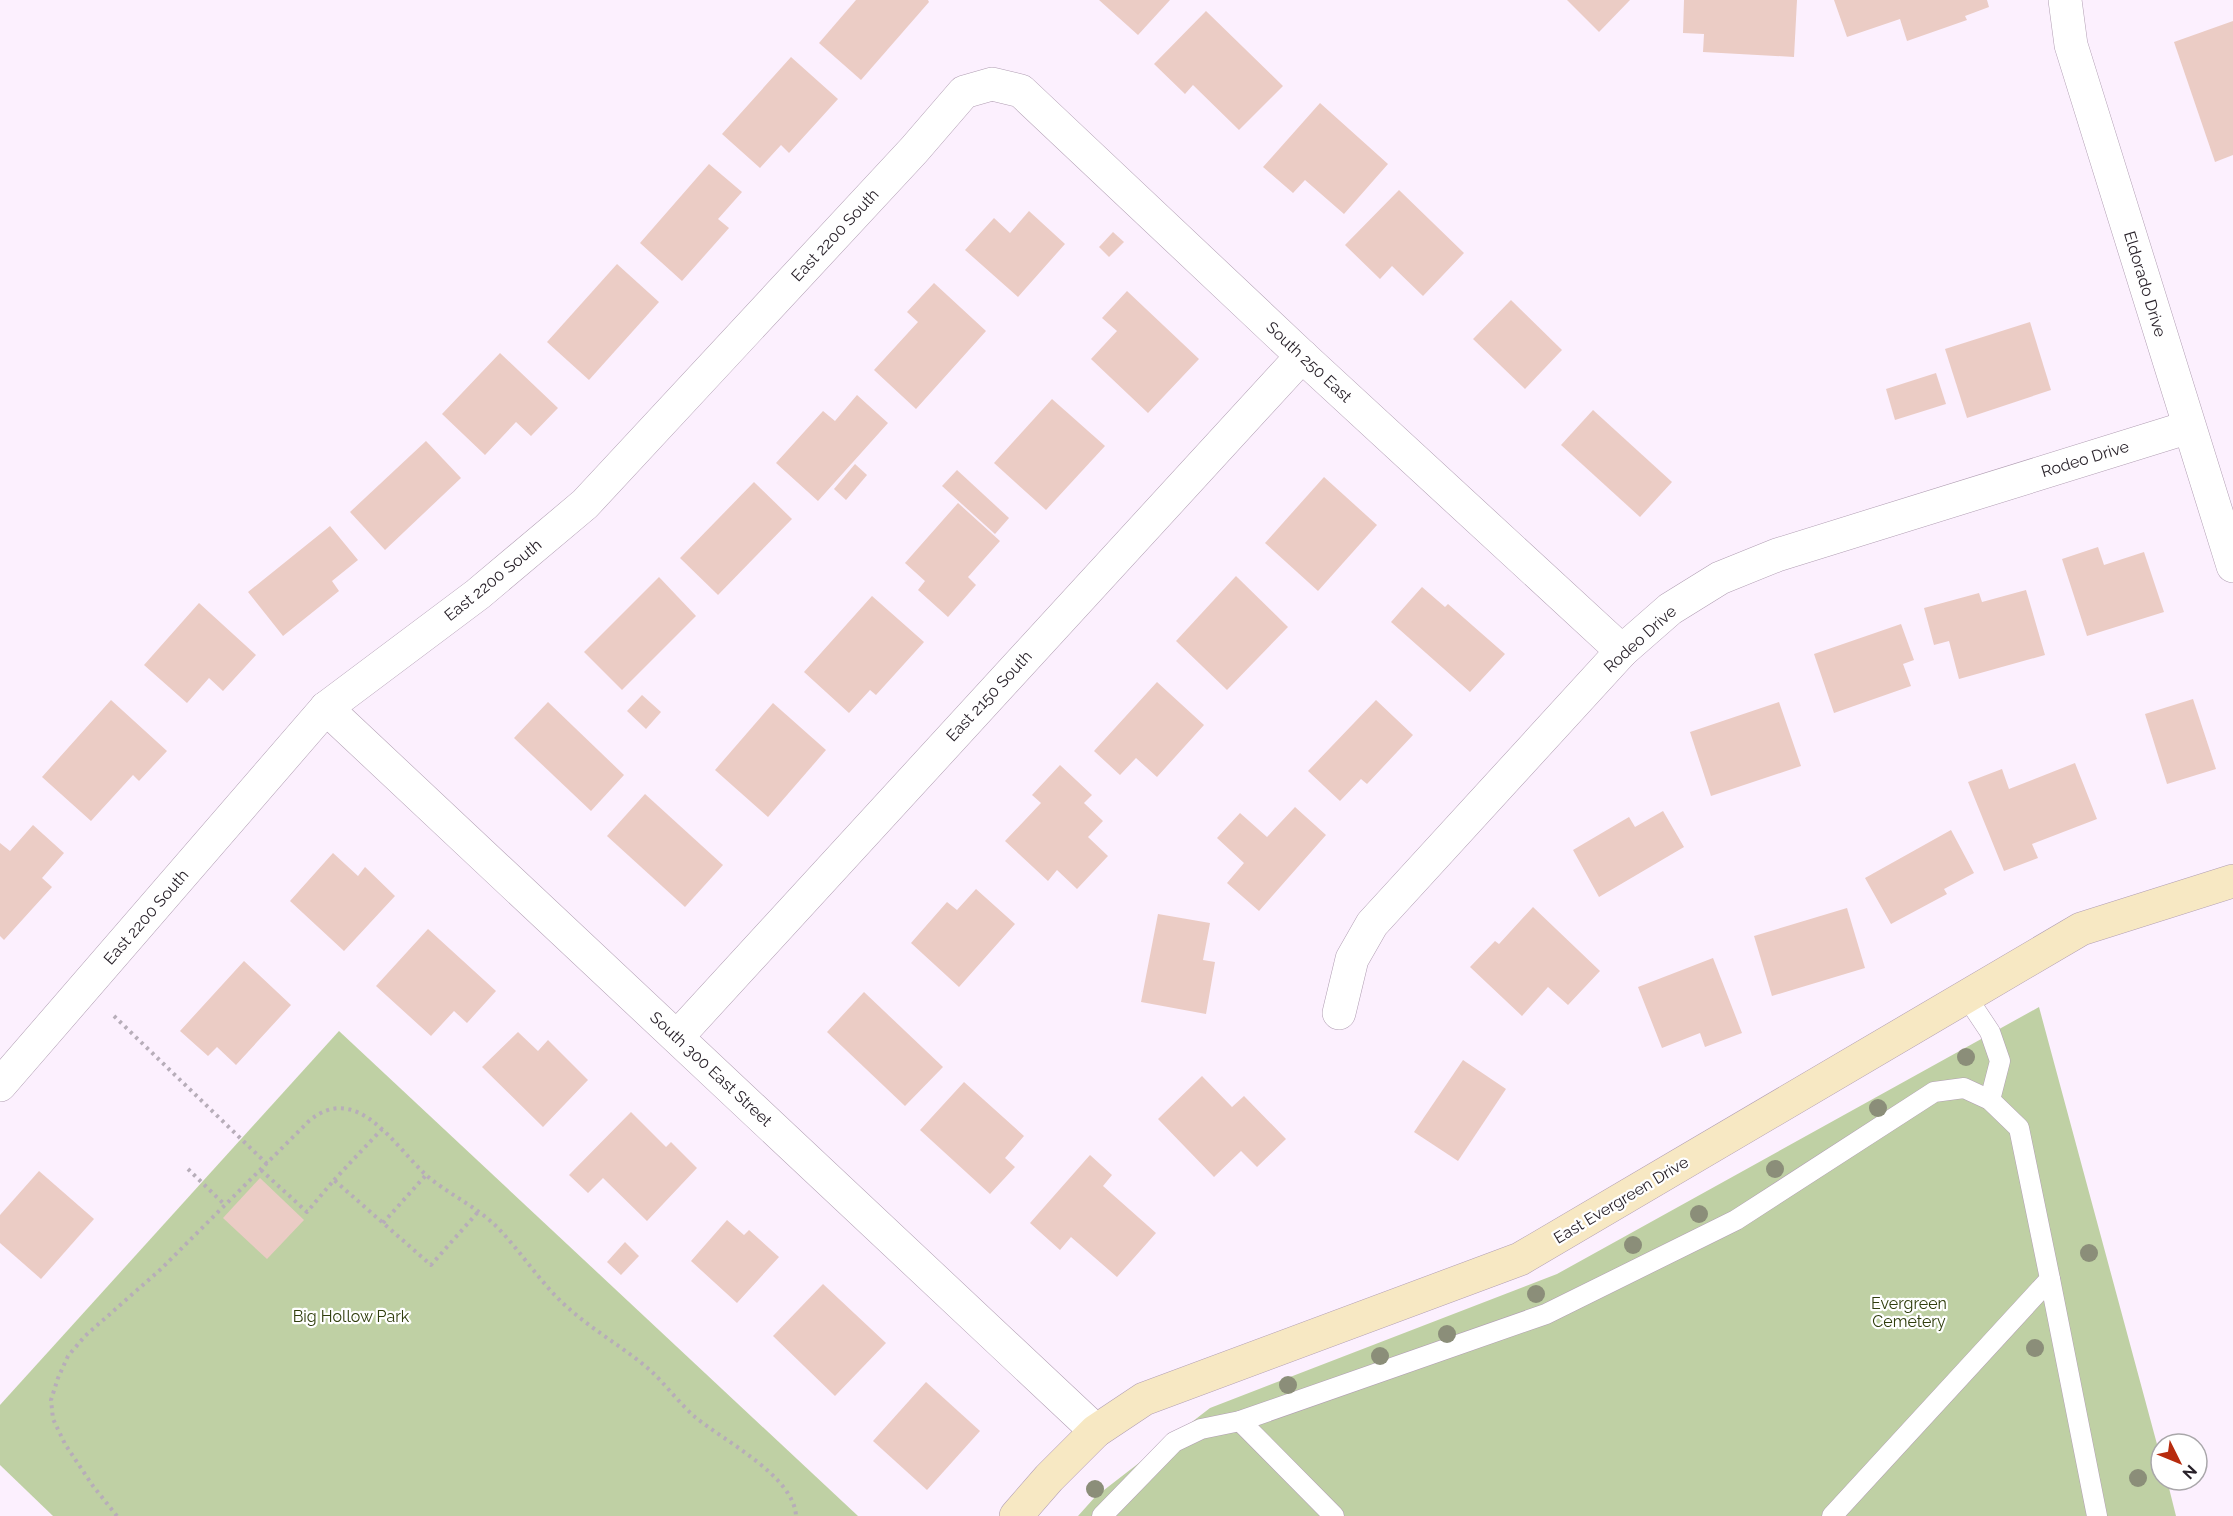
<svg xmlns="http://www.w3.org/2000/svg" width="2233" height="1516" font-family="Raleway,sans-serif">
<rect width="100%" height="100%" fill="#fcf0fe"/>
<!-- green -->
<g fill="#bfd0a4">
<path d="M2039,1007L2161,1459V1480H2167L2176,1516H1078L1095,1497L1210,1408L1557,1274Z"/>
<path d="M339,1031L858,1516H53L0,1465V1405Z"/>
</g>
<!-- building -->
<g fill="#ebccc5">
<path d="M856,0H928L929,2L861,80L819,43Z"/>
<path d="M1099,0H1170L1138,35Z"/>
<path d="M1567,0H1630L1599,32Z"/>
<path d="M1684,0H1797L1794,57L1703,52L1704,34L1683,33Z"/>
<path d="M1834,0H1987L1989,7L1965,16L1967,20L1907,41L1900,19L1847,37Z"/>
<path d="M1206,11L1283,86L1239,130L1193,85L1185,94L1154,64Z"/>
<path d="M2233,21V155L2215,162L2174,42Z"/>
<path d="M791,57L838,99L789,153L781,145L760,168L722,134Z"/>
<path d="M1320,103L1388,164L1344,214L1305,180L1293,193L1263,167Z"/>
<path d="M709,164L742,192L718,219L729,228L682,281L640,243Z"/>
<path d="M1399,190L1464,253L1423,296L1392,266L1380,279L1345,245Z"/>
<path d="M1029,211L1065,244L1018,297L965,250L994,218L1010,233Z"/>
<path d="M1113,232L1124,242L1109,257L1099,247Z"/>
<path d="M617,264L659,302L589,380L547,342Z"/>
<path d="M934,283L986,331L916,409L874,370L918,322L907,312Z"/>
<path d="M1127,291L1199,359L1148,413L1091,359L1117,331L1102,318Z"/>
<path d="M1511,300L1562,350L1525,389L1473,339Z"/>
<path d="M2030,322L2051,390L1967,418L1945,349Z"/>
<path d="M500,353L558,408L531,436L516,422L485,455L442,414Z"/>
<path d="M1936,373L1946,404L1895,420L1886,389Z"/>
<path d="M857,395L888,423L818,501L776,463L823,411L835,421Z"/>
<path d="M1052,399L1105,446L1046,510L994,463Z"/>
<path d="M1593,410L1672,482L1640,517L1561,445Z"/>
<path d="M426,441L461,478L385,550L350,512Z"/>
<path d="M855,464L867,475L846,500L834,489Z"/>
<path d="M957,470L1009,518L995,534L942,486Z"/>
<path d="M1324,477L1377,525L1318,591L1265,543Z"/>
<path d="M754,482L792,519L718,595L680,558Z"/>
<path d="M958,503L1000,541L968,577L976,585L948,617L918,590L925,581L905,563Z"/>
<path d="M330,526L358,560L332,581L339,591L283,636L248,592Z"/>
<path d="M2098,547L2104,565L2144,552L2164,612L2087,636L2062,559Z"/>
<path d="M1236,576L1288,627L1227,690L1176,641Z"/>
<path d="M659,577L696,616L622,690L584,652Z"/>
<path d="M1422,587L1445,607L1448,604L1505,654L1470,692L1391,622Z"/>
<path d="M2026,590L2045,655L1959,679L1949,641L1934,645L1924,608L1979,593L1982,602Z"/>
<path d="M872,596L924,642L876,695L870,690L849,713L804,672Z"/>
<path d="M199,603L256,655L223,691L209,678L187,703L144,665Z"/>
<path d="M1901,624L1914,660L1903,664L1911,686L1834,713L1814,654Z"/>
<path d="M1157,682L1204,725L1157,777L1136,758L1120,775L1094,751Z"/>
<path d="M642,695L661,712L646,729L627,711Z"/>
<path d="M2193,699L2216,769L2167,784L2145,714Z"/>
<path d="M111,700L167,751L139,781L133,775L91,821L42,777Z"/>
<path d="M1376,700L1413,735L1367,784L1361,779L1340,801L1308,771Z"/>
<path d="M548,702L624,775L591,811L514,738Z"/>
<path d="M1779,702L1801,766L1711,796L1690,732Z"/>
<path d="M773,703L826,750L768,817L715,770Z"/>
<path d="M2075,763L2097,819L2032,844L2038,858L2004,871L1968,782L2002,769L2009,789Z"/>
<path d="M1060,765L1092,795L1084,803L1103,821L1088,837L1108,856L1077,889L1057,870L1048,881L1005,841L1041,803L1032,795Z"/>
<path d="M645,794L723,865L685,907L607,836Z"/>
<path d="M1295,807L1326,835L1259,911L1227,883L1244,863L1217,838L1240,813L1267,837Z"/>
<path d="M1663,811L1684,847L1599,897L1573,850L1629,817L1635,827Z"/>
<path d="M33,825L64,853L42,878L52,887L4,940L0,936V843L10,851Z"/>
<path d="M1951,830L1974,873L1944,889L1947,894L1891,924L1865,878Z"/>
<path d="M333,853L358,876L365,867L395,896L344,951L290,901Z"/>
<path d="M976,889L1015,924L959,987L911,943L947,902L957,910Z"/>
<path d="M1533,907L1600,971L1568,1005L1548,987L1522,1016L1470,967L1495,941L1499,944Z"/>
<path d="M1847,908L1865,968L1772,996L1754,936Z"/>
<path d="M1158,914L1210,923L1203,960L1215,962L1206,1014L1141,1002Z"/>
<path d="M428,929L496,991L467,1023L454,1011L431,1036L376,986Z"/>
<path d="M1713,958L1742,1033L1705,1047L1700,1033L1662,1048L1638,987Z"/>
<path d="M244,961L291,1005L236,1065L217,1047L208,1056L180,1031Z"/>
<path d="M864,992L943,1067L905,1106L827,1032Z"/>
<path d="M518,1032L538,1051L548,1040L588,1080L543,1127L482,1067Z"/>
<path d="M1463,1060L1506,1089L1458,1161L1414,1132Z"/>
<path d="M1202,1076L1232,1107L1244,1096L1286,1139L1257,1167L1241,1151L1214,1177L1158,1119Z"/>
<path d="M964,1082L1024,1136L1005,1158L1015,1167L990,1194L920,1130Z"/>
<path d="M631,1112L666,1147L671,1142L697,1168L647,1221L603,1178L588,1193L569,1175Z"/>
<path d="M1090,1155L1112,1175L1103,1186L1156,1233L1117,1277L1071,1237L1060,1250L1030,1223Z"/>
<path d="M39,1171L94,1219L41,1279L0,1243V1215Z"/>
<path d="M260,1178L304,1220L267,1259L223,1218Z"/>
<path d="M727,1220L744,1235L749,1230L779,1257L737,1303L691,1261Z"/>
<path d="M625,1242L639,1256L621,1275L607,1262Z"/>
<path d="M823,1284L886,1343L835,1396L773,1336Z"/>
<path d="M926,1382L980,1431L927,1490L873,1441Z"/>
</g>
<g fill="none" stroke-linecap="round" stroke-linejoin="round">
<defs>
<g id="lane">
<path d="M1966,996L1990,1032L2000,1061L1990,1100"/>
<path d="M2050,1279L2097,1516"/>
<path d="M1240,1421L1334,1516"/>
<path d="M1102,1516L1174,1442L1201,1429L1240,1421L1546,1314L1736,1220L1934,1092L1964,1088L1990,1100L2019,1128L2050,1279L1832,1516"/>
</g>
<g id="street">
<path d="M2065,0L2071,45L2233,566"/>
<path d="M326,708L1096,1431"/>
<path d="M1339,1013L1352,959L1372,924L1622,651L1670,609L1720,578L1777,555L2189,427"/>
<path d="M677,1037L1302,356"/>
<path d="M0,1085L326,708L478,594L585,504L914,150L964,92L992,84L1021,91L1302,356L1622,651"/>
</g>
<path id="secondary" d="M1016,1516L1049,1478L1096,1431L1144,1399L1520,1259L2081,929L2233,881"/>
</defs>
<!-- lane casing -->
<use href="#lane" stroke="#b19eb3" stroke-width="21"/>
<!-- street casing -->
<use href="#street" stroke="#b19eb3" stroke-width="34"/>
<!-- secondary casing -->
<use href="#secondary" stroke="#b19eb3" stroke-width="34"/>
<!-- path -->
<g stroke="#b7adb9" stroke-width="4" stroke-dasharray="3 4.5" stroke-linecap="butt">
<path d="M114,1016L267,1164"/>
<path d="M188,1169L224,1204"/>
<path d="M261,1170L307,1212L334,1180L431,1265L478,1212"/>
<path d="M334,1180L382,1129"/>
<path d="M383,1223L426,1175"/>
<path d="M117,1516L93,1486L65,1444L53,1419L51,1400L58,1378L68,1356L85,1336L161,1269L309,1121C356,1081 394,1145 425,1174C446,1193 474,1205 495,1225C523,1253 543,1288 574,1313C599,1334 627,1350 651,1371C666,1385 679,1403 695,1417C724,1441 794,1476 796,1516"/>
</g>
<!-- lane -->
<use href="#lane" stroke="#fff" stroke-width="20"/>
<!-- street -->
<use href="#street" stroke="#fff" stroke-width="33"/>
<!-- secondary -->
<use href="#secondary" stroke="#f7e8c3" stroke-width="33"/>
</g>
<!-- trees -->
<g fill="#8b8e79">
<circle cx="1966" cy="1057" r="9"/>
<circle cx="1878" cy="1108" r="9"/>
<circle cx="1775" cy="1169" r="9"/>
<circle cx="1699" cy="1214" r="9"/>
<circle cx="1633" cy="1245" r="9"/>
<circle cx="2089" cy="1253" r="9"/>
<circle cx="1536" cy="1294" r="9"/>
<circle cx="1447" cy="1334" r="9"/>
<circle cx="2035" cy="1348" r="9"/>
<circle cx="1380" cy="1356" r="9"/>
<circle cx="1288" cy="1385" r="9"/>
<circle cx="2138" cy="1478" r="9"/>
<circle cx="1095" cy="1489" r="9"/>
</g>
<g text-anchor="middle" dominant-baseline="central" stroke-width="4.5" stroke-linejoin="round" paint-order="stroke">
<!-- street labels -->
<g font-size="16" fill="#29222a" stroke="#fff">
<text transform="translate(835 235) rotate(-47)">East 2200 South</text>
<text transform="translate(2145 284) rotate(73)">Eldorado Drive</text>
<text transform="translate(1309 362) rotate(43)">South 250 East</text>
<text transform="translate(2085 459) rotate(-17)">Rodeo Drive</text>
<text transform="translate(493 580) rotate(-39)">East 2200 South</text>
<text transform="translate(1640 639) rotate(-42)">Rodeo Drive</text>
<text transform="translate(989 696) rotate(-47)">East 2150 South</text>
<text transform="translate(146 917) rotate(-49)">East 2200 South</text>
<text transform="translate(711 1069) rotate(43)">South 300 East Street</text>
<text transform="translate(1621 1200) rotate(-31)">East Evergreen Drive</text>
</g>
<!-- park labels -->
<g font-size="16" fill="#2f3d0c" stroke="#fff">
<text x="1909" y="1303">Evergreen<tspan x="1909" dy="18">Cemetery</tspan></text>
<text x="351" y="1316">Big Hollow Park</text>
</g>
</g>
<!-- north arrow -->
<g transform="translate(2179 1462) rotate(133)"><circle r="28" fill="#ffffff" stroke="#a9a7aa" stroke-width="1.5"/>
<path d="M0-4.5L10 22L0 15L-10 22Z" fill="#b72b0e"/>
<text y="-9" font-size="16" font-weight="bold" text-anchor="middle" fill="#29222a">N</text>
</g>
</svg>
